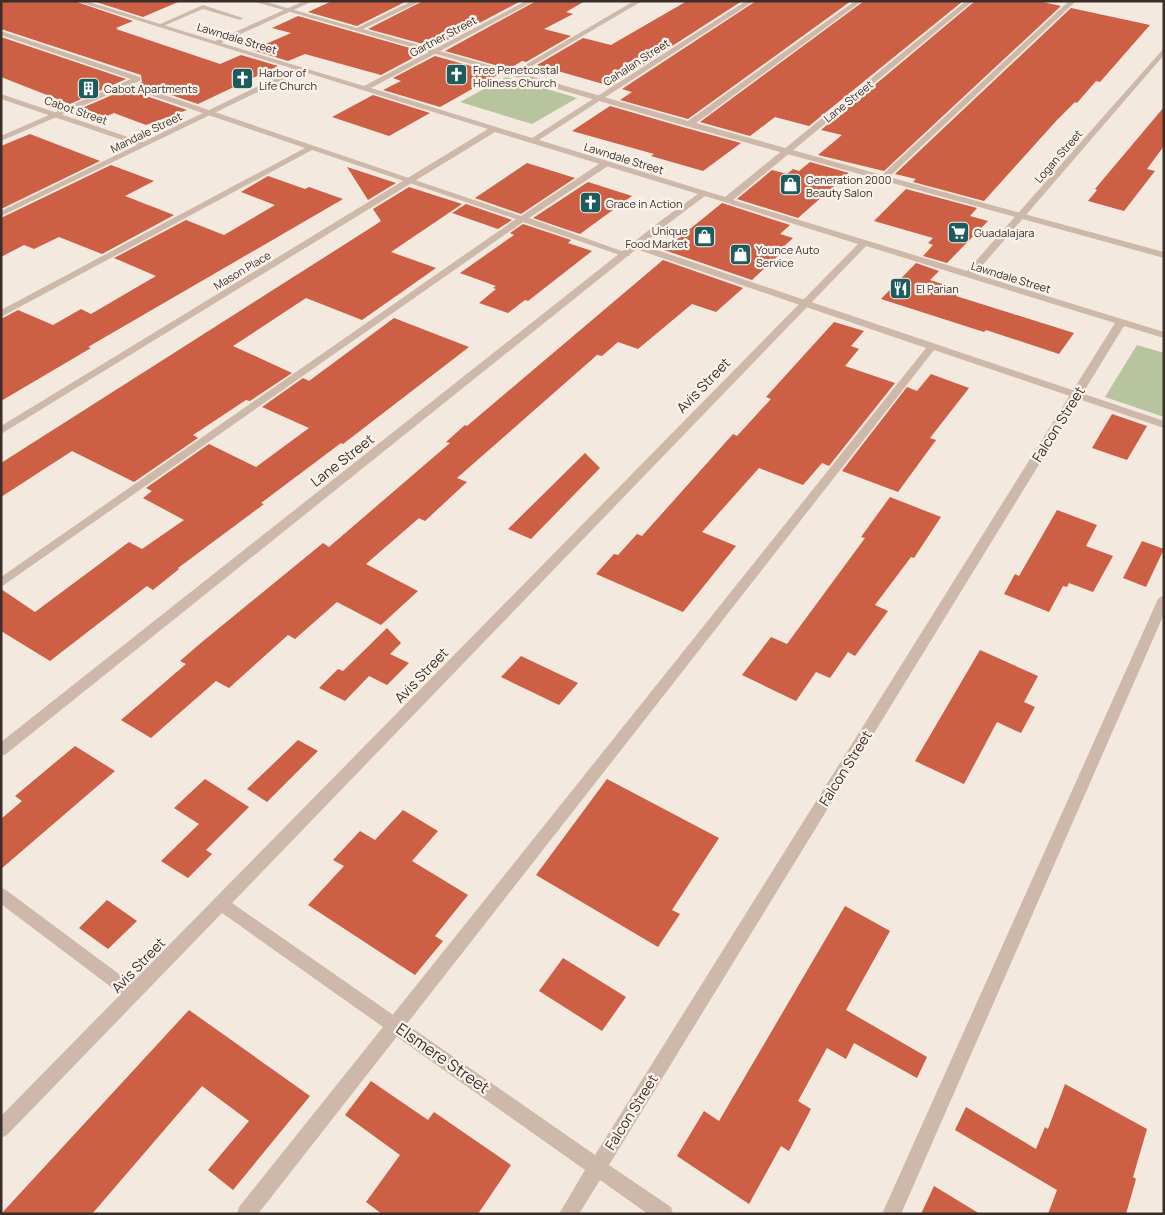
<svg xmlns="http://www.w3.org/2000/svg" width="1165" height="1215" font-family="Manrope,sans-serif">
<rect width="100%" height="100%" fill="#f4e9de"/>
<!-- green -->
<g fill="#b8c49d">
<path d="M506,77L577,98L532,124L460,102Z"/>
<path d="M1137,345L1164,353V417L1105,397Z"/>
</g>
<!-- building -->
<g fill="#cc5f44">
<path d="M1,1H74L133,21L116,28H118L116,29L220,64L241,55L278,66L198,104L138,84L142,82L141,75L1,29Z"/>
<path d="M93,1H178V2L143,17Z"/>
<path d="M332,1H407L357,26L308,12Z"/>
<path d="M423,1H521L434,47L368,29Z"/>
<path d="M536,1H585L566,12L573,14L544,29L571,36L526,62L522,61L509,69L445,51Z"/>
<path d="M687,1H742L610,86L537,65L583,38L611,45Z"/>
<path d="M756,1H851L688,119L620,100L632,92L622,89Z"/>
<path d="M864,1H963L809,126L775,117L750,136L700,122Z"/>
<path d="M975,1H1038L1061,6L884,171L818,155L842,135L821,130Z"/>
<path d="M1071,8L1150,25L1100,82L1096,81L1077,103L1075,102L1057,120L984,201L913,182L916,179L895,174Z"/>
<path d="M298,16L424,52L381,75L305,54L288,61L252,50L291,33L272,28Z"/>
<path d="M1,37L126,79L70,104L1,77Z"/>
<path d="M435,56L499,74L440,107L383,90L401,81L393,78Z"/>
<path d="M126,89L187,110L146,125L114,113L105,117L82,108Z"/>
<path d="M373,95L430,113L389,136L332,117Z"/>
<path d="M610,106L686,128L741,143L703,171L651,156L654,154L572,131Z"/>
<path d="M1164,107V146L1147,169L1155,171L1124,211L1088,201L1097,190L1095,189Z"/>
<path d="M30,134L100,161L1,209V146Z"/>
<path d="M810,162L849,173L798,218L737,199L772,170L787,174L793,169L799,171Z"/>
<path d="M527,163L575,178L521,214L475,198Z"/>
<path d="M111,165L154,181L125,196L174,215L102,254L59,237L34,249L24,245L1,257V218Z"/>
<path d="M347,167L396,183L368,200Z"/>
<path d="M268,176L305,189L309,187L343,199L88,347L91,348L1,401V319L18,310L53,325L81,309L91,314L156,276L114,258L186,220L224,235L275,205L241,192Z"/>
<path d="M588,182L632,196L580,234L533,218Z"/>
<path d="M409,187L462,204L391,252L436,268L362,320L306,298L233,346L292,373L250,401L246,400L193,435L198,438L134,482L72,451L1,497V463L372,227L381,221L373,209Z"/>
<path d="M906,189L977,208L970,216L988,221L947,263L923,256L933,245L928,243L933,238L874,221Z"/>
<path d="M722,203L790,225L780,234L793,238L781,249L784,250L752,280L664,250Z"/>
<path d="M466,204L512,220L498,229L452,213Z"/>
<path d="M523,224L571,240L568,243L592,251L528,301L525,300L508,313L479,303L496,289L493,288L496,286L460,273L514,235L510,233Z"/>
<path d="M663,260L743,288L716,312L692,304L638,349L618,342L602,356L597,355L457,478L467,482L425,521L419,518L366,564L418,591L381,625L337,602L295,639L288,635L229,688L216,681L151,738L121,720L186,664L180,661L202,642L323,543L329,547L450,443L446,442L465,425L467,426Z"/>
<path d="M916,263L939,271L930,280L961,290L956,296L1074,333L1059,354L986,330L984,332L881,299Z"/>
<path d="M394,318L469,347L343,444L341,443L261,503L264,504L178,568L179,569L153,590L147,586L50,661L1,631V589L35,612L129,542L142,549L184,520L143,498L152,491L146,488L209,444L256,467L309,428L262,407L303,378L309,381Z"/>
<path d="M834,322L864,331L851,346L859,349L845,366L895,383L829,466L822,463L803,485L759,468L702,532L736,546L683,612L596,574L614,554L618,555L637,534L642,536L733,434L737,436L771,399L766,397Z"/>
<path d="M931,374L969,388L930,438L936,440L898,492L842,471L907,387L917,391Z"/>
<path d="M1112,414L1147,426L1127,460L1092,448Z"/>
<path d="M585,453L600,468L531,539L508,529Z"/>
<path d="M890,497L941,517L914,558L911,557L875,605L888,611L855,656L848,652L830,678L816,672L796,701L742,675L771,637L787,644L865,538L861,537Z"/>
<path d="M1057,510L1097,525L1086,546L1113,556L1093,592L1069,583L1067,587L1063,586L1049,612L1004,594L1015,574L1019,576Z"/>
<path d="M1142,541L1164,549L1146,587L1123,578Z"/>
<path d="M387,628L401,643L390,654L409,663L387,685L369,676L345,701L319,688L338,669L343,671Z"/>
<path d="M980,650L1038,676L1024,702L1035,707L1021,733L997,722L964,784L915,761Z"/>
<path d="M521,656L578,683L559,705L501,677Z"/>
<path d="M298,740L318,751L267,802L247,789Z"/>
<path d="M75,746L115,771L1,869V819L22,801L15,796Z"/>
<path d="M205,779L249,807L206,850L212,854L188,878L161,861L199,824L174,808Z"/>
<path d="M607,779L719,838L672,910L680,914L658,947L536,875Z"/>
<path d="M403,810L438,831L412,861L468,895L435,936L443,941L415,975L308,905L344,866L333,860L360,831L375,840Z"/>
<path d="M107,900L137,921L108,949L79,928Z"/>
<path d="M845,906L890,931L846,1010L927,1057L917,1078L854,1043L846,1059L827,1048L798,1101L811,1109L789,1151L781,1146L749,1204L677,1156L704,1111L719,1121Z"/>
<path d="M563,958L626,997L602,1031L539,991Z"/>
<path d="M189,1010L310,1096L233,1190L208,1170L249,1121L202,1086L92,1214H1Z"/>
<path d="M371,1081L428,1120L434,1112L511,1165L478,1214H382L366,1202L400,1155L345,1115Z"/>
<path d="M1065,1084L1147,1129L1133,1177L1136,1179L1126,1214H1048L1057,1190L955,1130L966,1107L1036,1149L1045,1127L1048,1129Z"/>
<path d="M934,1186L980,1214H921Z"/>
</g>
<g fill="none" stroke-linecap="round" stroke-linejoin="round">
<!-- service -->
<g fill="#cdb8a9" fill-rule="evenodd">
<path d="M252,1H263L357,28L412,1H421L363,29L513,72L634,1H642L520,73L688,121L855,1H862L696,123L882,175L1069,1H1076L889,177L1164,252V258L686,126Z"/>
<path d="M203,5L243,18L240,20L203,9L161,27L156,26Z"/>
<path d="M1,31L140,77V81L132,84L521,216L602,162H608V166L529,218L630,254L629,256H623L523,222L1,587V577L516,219L312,150L1,317V310L305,148L126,87L1,141V136L131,79L1,35Z"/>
<path d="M636,243L1164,421V428L934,350L258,1214H237L239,1207L926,348L633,248L632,246Z"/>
<path d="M1164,595V614L901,1214H882L1158,599Z"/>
<path d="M1,888L6,890L139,989L141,994L139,999L133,1002L127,999L1,904Z"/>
</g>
<!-- minor -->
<path fill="#cdb8a9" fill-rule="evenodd" d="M76,1H86L215,41L304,1H313L221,43L364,86L526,1H534L371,88L532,138L746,1H754L539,140L725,197L966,1H973L733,200L967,271L1164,48V55L975,274L1164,332V338L1124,326L609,1165L671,1207L673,1214H648L600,1180L579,1214H559L585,1170L222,913L7,1135L1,1138V1116L858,244L705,196L669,223L6,754L1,756V742L663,219L698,194L495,132L1,434V426L488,129L301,71L1,216V211L137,145L1,99V94L143,142L294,69ZM866,246L1115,323L595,1155L232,903Z"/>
</g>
<!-- icons -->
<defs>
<symbol id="church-square" viewBox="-11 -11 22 22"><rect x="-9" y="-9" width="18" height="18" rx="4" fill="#1c5c5e" stroke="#fbf3eb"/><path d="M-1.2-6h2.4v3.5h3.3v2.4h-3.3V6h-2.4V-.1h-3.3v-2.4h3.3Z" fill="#fff"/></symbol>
<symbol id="building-square" viewBox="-11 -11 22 22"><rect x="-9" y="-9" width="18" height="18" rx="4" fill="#1c5c5e" stroke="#fbf3eb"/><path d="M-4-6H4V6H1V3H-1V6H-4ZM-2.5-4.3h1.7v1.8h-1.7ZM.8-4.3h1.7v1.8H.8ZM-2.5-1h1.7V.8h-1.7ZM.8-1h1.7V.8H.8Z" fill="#fff"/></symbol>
<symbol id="shop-square" viewBox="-11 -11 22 22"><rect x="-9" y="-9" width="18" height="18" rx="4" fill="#1c5c5e" stroke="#fbf3eb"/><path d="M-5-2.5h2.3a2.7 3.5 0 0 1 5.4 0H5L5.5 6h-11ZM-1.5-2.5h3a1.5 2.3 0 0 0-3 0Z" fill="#fff"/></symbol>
<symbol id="supermarket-square" viewBox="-11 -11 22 22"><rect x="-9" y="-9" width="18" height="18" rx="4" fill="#1c5c5e" stroke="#fbf3eb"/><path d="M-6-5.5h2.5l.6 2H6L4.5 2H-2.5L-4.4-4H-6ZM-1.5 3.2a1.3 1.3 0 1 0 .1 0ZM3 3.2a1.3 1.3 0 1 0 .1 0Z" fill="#fff"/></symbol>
<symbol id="restaurant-square" viewBox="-11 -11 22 22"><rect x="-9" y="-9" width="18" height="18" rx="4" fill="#1c5c5e" stroke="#fbf3eb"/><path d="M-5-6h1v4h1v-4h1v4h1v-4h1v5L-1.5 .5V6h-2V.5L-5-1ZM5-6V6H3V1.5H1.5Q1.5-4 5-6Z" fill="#fff"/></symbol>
</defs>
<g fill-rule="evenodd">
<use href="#church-square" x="444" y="62" width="25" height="25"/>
<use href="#church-square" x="230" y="66" width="25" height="25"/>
<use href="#building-square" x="76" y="76" width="25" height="25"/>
<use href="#shop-square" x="778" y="172" width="25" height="25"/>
<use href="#church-square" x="578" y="190" width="25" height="25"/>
<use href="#supermarket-square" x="946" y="220" width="25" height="25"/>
<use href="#shop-square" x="692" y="224" width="25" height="25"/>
<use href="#shop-square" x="728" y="242" width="25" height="25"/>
<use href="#restaurant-square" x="888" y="276" width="25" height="25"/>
</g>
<g text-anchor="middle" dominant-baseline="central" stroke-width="4.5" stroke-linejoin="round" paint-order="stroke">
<!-- far-street labels -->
<g font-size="11" fill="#3a2e29" stroke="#fbf3eb">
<text transform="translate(443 36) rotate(-28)">Gartner Street</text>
<text transform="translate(237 38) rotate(17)">Lawndale Street</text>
<text transform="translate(636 62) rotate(-33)">Cahalan Street</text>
<text transform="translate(848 101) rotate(-39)">Lane Street</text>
<text transform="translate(76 110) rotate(19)">Cabot Street</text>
<text transform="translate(146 132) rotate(-26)">Mandale Street</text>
<text transform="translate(1058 156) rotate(-49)">Logan Street</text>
<text transform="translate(624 158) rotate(17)">Lawndale Street</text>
<text transform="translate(242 270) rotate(-31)">Mason Place</text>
<text transform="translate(1011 277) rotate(17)">Lawndale Street</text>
</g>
<!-- far-poi labels -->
<g font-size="11" fill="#3a2e29" stroke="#fbf3eb" text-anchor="start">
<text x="473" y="69">Free Penetcostal<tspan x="473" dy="13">Holiness Church</tspan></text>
<text x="259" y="72">Harbor of<tspan x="259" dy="13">Life Church</tspan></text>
<text x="104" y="88">Cabot Apartments</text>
<text x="806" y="179">Generation 2000<tspan x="806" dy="13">Beauty Salon</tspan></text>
<text x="606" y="203">Grace in Action</text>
<text x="688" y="230" text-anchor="end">Unique<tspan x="688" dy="13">Food Market</tspan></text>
<text x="974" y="232">Guadalajara</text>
<text x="756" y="249">Younce Auto<tspan x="756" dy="13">Service</tspan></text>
<text x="916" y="288">El Parian</text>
</g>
<!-- street labels -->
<g font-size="14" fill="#3a2e29" stroke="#fbf3eb">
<text transform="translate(703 385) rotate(-46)">Avis Street</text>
<text transform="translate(1058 424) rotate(-58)">Falcon Street</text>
<text transform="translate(342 460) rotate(-38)">Lane Street</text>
<text transform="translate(421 675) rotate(-46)">Avis Street</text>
<text transform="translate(845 768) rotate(-58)">Falcon Street</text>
<text transform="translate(138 965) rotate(-46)">Avis Street</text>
<text transform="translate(631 1112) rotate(-58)">Falcon Street</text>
</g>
<!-- near-street labels -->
<g font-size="16" fill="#3a2e29" stroke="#fbf3eb">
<text transform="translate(443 1058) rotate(35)">Elsmere Street</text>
</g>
</g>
<!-- border -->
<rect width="1165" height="1215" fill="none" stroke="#3a2e29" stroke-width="5"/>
</svg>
